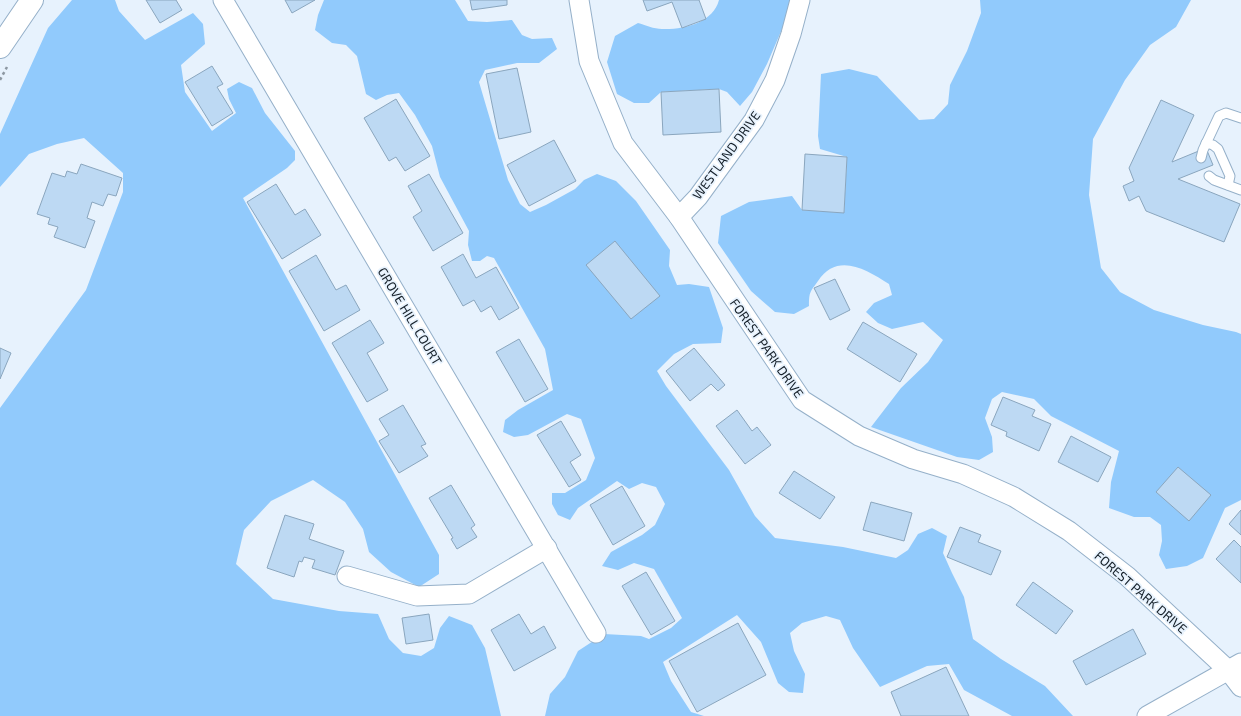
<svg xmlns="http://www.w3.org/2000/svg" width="1241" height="716" font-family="'Exo 2',sans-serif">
<rect width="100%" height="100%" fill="#e7f2fd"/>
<!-- green -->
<g fill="#91cafc">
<path d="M72,0H115L119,11L145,40L193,13L203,24L205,44L181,65L185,92L212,131L236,113L229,99L227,89L239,82L252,88L265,113L295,151V160L287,168L243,198L439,555V574L419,587L391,572L369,552L363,529L345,502L313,480L271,501L244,530L236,564L273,599L339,611L378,614L389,639L403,653L421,656L434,648L440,628L449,616L472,625L485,648L501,716H0V408L86,290L123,192V173L84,138L57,144L29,154L0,187V134L48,28Z"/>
<path d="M324,0H455L468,21L487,22L512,20L522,35L532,39L552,38L557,49L539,63H517L485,70L479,82L508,180L520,204L530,212L546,205L575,189L584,180L597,174L616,181L636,201L670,250L669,266L677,285L689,284L709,287L723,328L721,343L693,344L674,354L657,371L666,386L729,470L755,516L775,538L843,547L896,558L908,550L918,534L932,528L947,536L943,553L952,573L964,597L973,639L1001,659L1045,686L1073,716H1012L964,690L949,664L927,666L880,687L853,648L840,620L826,616L802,623L790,633L794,651L805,674L803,693L789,692L778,683L761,642L737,615L663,662L671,681L691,712L704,716H545L550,694L565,677L578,651L604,634L641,636L649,639L671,628L682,618L654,569L634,563L618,570L602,566L611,552L642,535L655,525L665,504L656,487L642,483L629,489L617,481L578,508L570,520L558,515L552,504V493H565L586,480L595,458L581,419L567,414L528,435L514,437L503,432L505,420L518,410L553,390L545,349L494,258L487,256L480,261H472L468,245L469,231L440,177L432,146L415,115L399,93L387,95L376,100L366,94L357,56L346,45L332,43L315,30L318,15Z"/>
<path d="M719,0H792L791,8L767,64L752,92L740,106L727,92L719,89L661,92L649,103H634L617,94L607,62L615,36L638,23C645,25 654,29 662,29C683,30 713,23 719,0Z"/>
<path d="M980,0H1191L1176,27L1150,45L1125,80L1093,139L1089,195L1101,268L1120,292L1154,310L1203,325L1236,332L1241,334V500L1225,508L1203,558L1187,566L1166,569L1159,555L1162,541L1161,525L1150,517H1134L1109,508L1111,482L1119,451L1051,416L1034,399L1002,392L992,399L985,418L992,437L993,452L979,460L957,457L871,427L901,388L928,362L943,340L923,322L892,329L878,323L866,312L874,303L892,295L889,284C866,269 837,252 818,281C810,292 809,292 809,306L794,314L775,312L751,291L718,243L721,216L749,202L792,196L802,210L844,212L847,157L820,149L818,136L821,74L849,69L877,76L919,120L934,119L948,104L950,85L967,51L981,13Z"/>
</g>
<!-- building -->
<g fill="#bdd9f3" stroke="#8aa6be">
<path d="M146,0H176L182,10L160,23Z"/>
<path d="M285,0H315L292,13Z"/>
<path d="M470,0H507V5L472,10Z"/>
<path d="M643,0H699L706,19L682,28L672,2L647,11Z"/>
<path d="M212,66L223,84L217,87L233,113L212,126L185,82Z"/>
<path d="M517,68L531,132L499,139L486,74Z"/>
<path d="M719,89L721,132L663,135L661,92Z"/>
<path d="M396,99L430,156L405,171L396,157L389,161L364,118Z"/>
<path d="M1161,100L1194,115L1172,162L1206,148L1213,165L1178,179L1240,204L1224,242L1146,211L1139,196L1129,201L1123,186L1134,181L1129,168Z"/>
<path d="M554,140L576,181L529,206L507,165Z"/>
<path d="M805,154L847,157L844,213L802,210Z"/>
<path d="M81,164L122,178L116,196L108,194L103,206L92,202L87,218L95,221L85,248L54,237L58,227L48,224L50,218L37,214L52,173L65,177L67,171L77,174Z"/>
<path d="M429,174L463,233L433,251L413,217L422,211L408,186Z"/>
<path d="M276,184L295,215L305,209L321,235L282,259L247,202Z"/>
<path d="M615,241L660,296L631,319L586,265Z"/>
<path d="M463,254L476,278L496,267L519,308L499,320L491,306L481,312L474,300L463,306L441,267Z"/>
<path d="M316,255L336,290L346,285L360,310L324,331L289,271Z"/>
<path d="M835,279L850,310L830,320L814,288Z"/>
<path d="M370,320L384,343L367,353L388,390L367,402L332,343Z"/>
<path d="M863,322L917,354L900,382L847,349Z"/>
<path d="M519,339L548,389L525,402L496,352Z"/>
<path d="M0,348L11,353L0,379Z"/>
<path d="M694,348L725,385L718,391L711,384L690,401L666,371Z"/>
<path d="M1003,397L1035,410L1032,416L1051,424L1039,451L1006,436L1007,432L991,425Z"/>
<path d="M403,405L426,444L421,446L428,456L399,473L379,441L389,435L379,419Z"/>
<path d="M737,410L752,431L757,427L771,445L745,464L716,426Z"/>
<path d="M561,421L581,455L570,462L581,480L569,487L537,435Z"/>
<path d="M1071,436L1111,457L1098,482L1058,462Z"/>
<path d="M1178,467L1211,495L1189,521L1156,492Z"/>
<path d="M794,471L835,497L820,519L779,493Z"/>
<path d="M451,485L475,525L471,528L477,537L457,549L451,539L453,538L429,498Z"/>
<path d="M622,486L645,526L613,545L590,505Z"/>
<path d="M871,502L912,513L904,541L863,530Z"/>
<path d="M1241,510V535L1229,524Z"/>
<path d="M285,515L314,524L309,539L344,551L335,575L312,568L315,560L304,557L302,562L299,561L294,577L267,568Z"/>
<path d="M960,527L981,535L978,542L1001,551L991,575L947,557Z"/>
<path d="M1234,540L1241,547V583L1216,559Z"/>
<path d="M646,572L675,621L651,635L622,586Z"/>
<path d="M1033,582L1073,611L1056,634L1016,605Z"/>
<path d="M429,614L433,640L406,644L402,618Z"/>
<path d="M519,614L531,634L544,626L556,648L514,671L491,630Z"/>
<path d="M738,623L766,675L697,712L669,661Z"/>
<path d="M1133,629L1146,654L1086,685L1073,661Z"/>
<path d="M946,667L969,716H901L891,692Z"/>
</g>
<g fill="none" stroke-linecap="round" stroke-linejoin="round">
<defs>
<g id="lane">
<path d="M1206,143L1213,145L1218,149L1230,176L1228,185"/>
<path d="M1201,158L1203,150L1219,116L1226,113L1241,118"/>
<path d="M1209,176L1214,180L1241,190"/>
</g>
<g id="street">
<path d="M223,0L596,633"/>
<path d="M579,0L589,61L623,143L679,217L802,400L859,436L913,459L963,474L1014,497L1069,531L1127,576L1228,670L1241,687"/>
<path d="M679,217L698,197L754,120L775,80L791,34L800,0"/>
<path d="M347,576L417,596L469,594L547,548"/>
<path d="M1147,716L1241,663"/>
</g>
<path id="secondary" d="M0,47L32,0"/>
</defs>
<!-- lane casing -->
<use href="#lane" stroke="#95b0c9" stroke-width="11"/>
<!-- street casing -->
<use href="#street" stroke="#95b0c9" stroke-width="21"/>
<!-- secondary casing -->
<use href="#secondary" stroke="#95b0c9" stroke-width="24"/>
<!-- path -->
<path stroke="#8d98a2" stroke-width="2.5" stroke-dasharray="3 3" stroke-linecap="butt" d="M0,80L7,67"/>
<!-- lane -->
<use href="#lane" stroke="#fff" stroke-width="9"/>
<!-- street -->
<use href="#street" stroke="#fff" stroke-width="19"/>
<!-- secondary -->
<use href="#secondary" stroke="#fff" stroke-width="22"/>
</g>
<g text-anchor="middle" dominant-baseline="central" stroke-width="3.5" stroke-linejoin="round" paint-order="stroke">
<!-- street labels -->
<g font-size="13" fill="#141e27" stroke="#e7f2fd">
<text transform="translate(726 155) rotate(-54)">WESTLAND DRIVE</text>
<text transform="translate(410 316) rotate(59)">GROVE HILL COURT</text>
<text transform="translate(767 348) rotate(55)">FOREST PARK DRIVE</text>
<text transform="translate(1141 592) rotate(41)">FOREST PARK DRIVE</text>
</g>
</g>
</svg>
